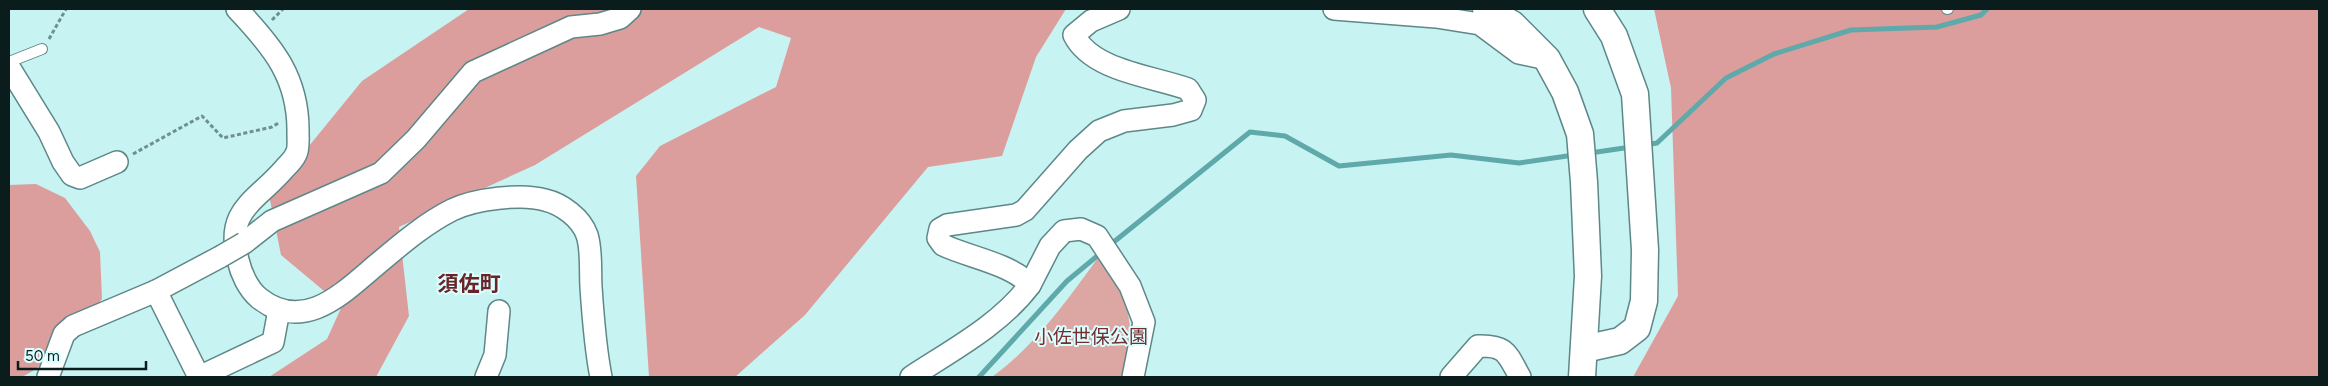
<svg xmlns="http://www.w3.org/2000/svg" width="2328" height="386" font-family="Figtree,'Noto Sans JP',sans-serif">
<rect width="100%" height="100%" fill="#c7f3f3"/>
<!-- green -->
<path fill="#dca6a3" d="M1100,255L1125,292L1132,341L1127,377H992C1036,345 1068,299 1100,255Z"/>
<!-- forest -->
<g fill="#dc9e9c">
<path d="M469,9H1066L1036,57L1002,156L928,167L805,315L735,377H649L636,176L660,146L776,87L791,38L759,27L535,165L399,227L409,316L376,377H269L327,339L342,306L281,255L269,195L362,81Z"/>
<path d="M1654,9H2319V377H1633L1678,296L1671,88Z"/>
<path d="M36,184L65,198L90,231L100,252L102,299L80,327L36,369L22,377H9V185Z"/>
</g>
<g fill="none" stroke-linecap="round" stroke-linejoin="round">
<!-- stream -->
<g stroke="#5fa9aa" stroke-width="5">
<path d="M1645,145L1657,143L1726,78L1774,54L1851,30L1937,27L1981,15L1987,9"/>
<path d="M1590,153L1631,147"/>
<path d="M1110,245L1250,132L1285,136L1339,166L1451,155L1519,163L1574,155"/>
<path d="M979,377L1067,281L1102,252"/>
</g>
<defs>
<g id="service">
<path d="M1947,9H1948"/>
<path d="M9,62L42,49"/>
</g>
<g id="minor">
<path d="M237,9C273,47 299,78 298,133C298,139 299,149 296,154C294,159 289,164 285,168C256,202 225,209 238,260C241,273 248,289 259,298C303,333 341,295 375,266C399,246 424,224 452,210C474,199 522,193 545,200C562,204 581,218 587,235C592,250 590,271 591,287C593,317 595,347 601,377"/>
<path d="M1334,9L1436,17L1480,24L1519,53L1547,59"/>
<path d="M9,67L49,132L63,162L72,175L80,178L117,162"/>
<path d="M244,243L272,221L381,173L416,139L473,72L571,27L600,24L620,18L630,9"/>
<path d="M1030,285L1050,246L1064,231L1081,229L1097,236L1130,286L1144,322L1133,377"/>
<path d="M156,291L199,377"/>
<path d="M48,377L64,334L73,326L156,291L220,257"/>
<path d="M199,377L273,342L279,310"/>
<path d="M486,377L495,355L499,311"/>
<path d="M911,377C952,350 1000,325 1030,285C1012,264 968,257 943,245L938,238L940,229L947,225L1016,215L1025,210L1078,150L1099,131L1124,121L1173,115L1191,110L1195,100L1188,89C1152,76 1092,71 1074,35L1091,21L1119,9"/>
<path d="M1451,377L1478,346C1507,345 1507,354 1520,377"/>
</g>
<g id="tertiary">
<path d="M1486,9L1512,24L1547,59L1565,92L1580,134L1584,182L1588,276L1582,377"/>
<path d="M1584,349L1620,341L1637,328L1644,301L1645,250L1635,94L1614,36L1597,9"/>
</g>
</defs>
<!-- service casing -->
<use href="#service" stroke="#5e8788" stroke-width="12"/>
<!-- minor casing -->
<use href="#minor" stroke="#5e8788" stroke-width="24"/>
<!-- tertiary casing -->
<use href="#tertiary" stroke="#5e8788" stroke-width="29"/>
<!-- path -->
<g stroke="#708f8f" stroke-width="3" stroke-dasharray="4 2.5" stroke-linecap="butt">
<path d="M272,20L283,9"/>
<path d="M49,39L66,9"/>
<path d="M133,154L202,116L223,138L272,127L280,122"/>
</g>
<!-- service -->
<use href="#service" stroke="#fff" stroke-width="10"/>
<!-- minor -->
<use href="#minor" stroke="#fff" stroke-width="21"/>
<!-- tertiary -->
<use href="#tertiary" stroke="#fff" stroke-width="26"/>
<defs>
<path id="minor-bridge" d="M220,257L244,243"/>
</defs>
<!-- minor-bridge casing -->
<use href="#minor-bridge" stroke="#5e8788" stroke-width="24" stroke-linecap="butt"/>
<!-- minor-bridge -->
<use href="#minor-bridge" stroke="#fff" stroke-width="21"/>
</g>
<g text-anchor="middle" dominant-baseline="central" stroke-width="4" stroke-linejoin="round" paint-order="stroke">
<!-- park labels -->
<g font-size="19" fill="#762d2f" stroke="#dbffff">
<text x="1091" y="336">小佐世保公園</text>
</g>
<!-- quarter labels -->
<g font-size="21" font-weight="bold" fill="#6a2427" stroke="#dbffff">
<text x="469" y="283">須佐町</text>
</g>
</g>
<!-- border -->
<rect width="2328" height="386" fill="none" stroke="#0b1c1c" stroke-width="20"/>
<!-- scale -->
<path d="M18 361v8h128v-8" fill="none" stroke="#0b1c1c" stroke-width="2.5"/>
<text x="25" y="361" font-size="15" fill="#0b1c1c" stroke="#dbffff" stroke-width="4" paint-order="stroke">50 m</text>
</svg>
